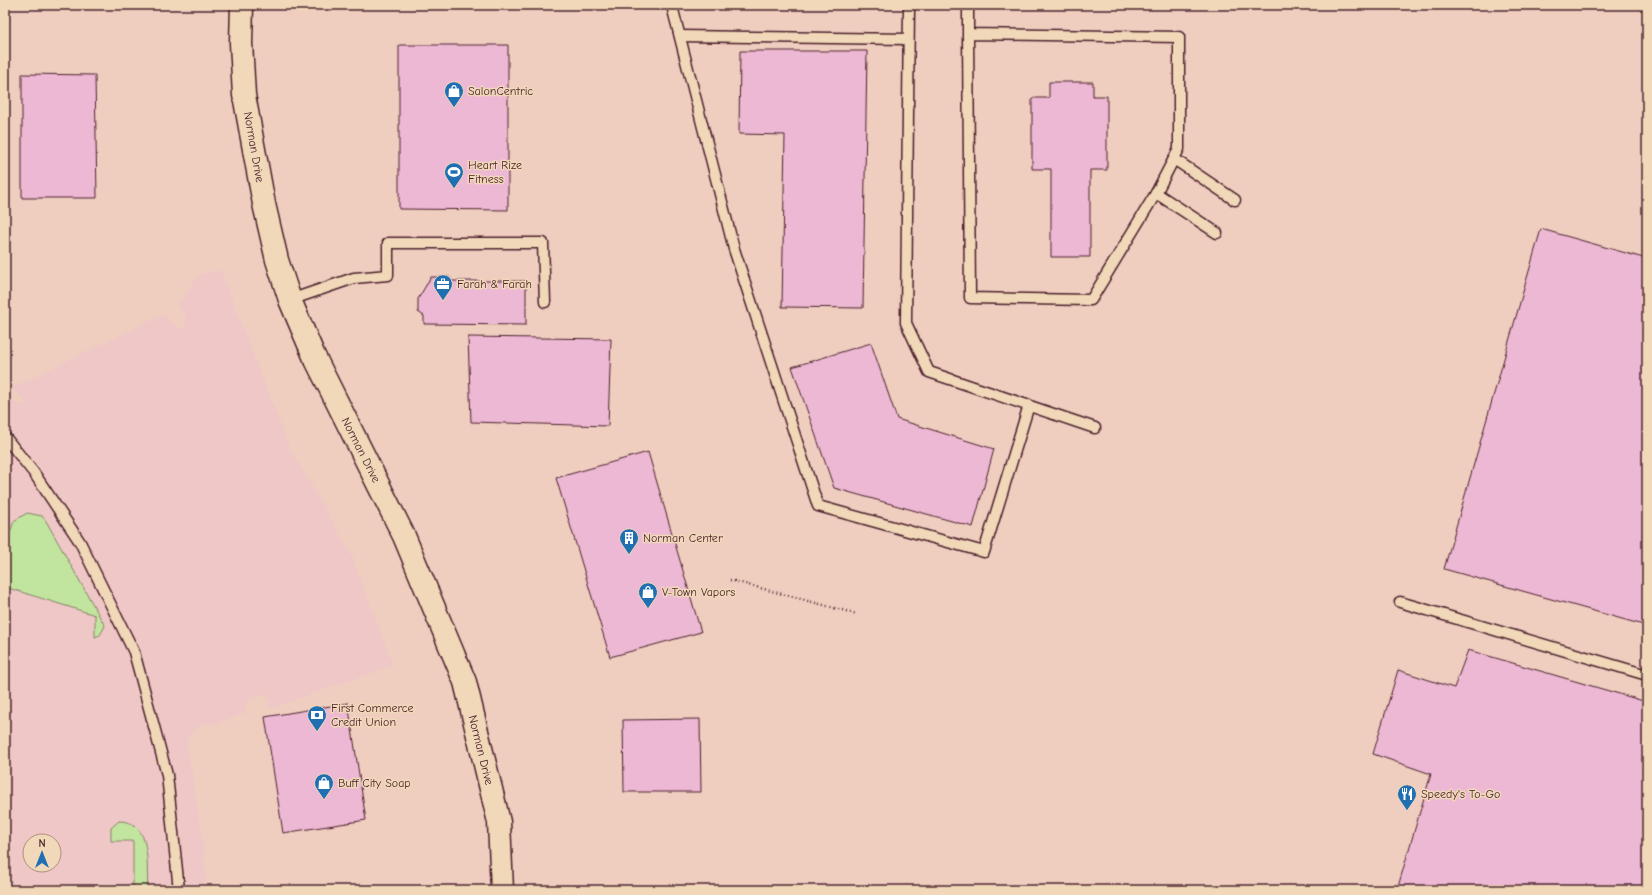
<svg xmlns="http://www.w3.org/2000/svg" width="1652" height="895" font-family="'Comic Neue',sans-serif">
<rect width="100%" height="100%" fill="#efcec0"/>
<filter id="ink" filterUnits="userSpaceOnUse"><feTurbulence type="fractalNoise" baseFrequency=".025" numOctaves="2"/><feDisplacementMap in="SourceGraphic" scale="8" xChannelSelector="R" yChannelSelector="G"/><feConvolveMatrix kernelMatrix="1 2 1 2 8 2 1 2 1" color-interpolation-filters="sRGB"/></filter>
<g filter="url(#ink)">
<!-- built -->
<path fill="#eec7c6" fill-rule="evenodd" d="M220,270L289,447L351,554L393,665L270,709L269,699L266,694H260L250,698L246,706L245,713L216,724L208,723L196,727L188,736L187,746L203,841L207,890H5V391L18,405H23L25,402L24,399L11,388L164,314L179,329L185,328L186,316L177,306L199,275ZM30,841H54V865H30Z"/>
<!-- green -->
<g fill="#c1e59f" stroke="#868265">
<path d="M27,513L42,516L46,521L105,626L100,635L95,637V615L5,587V547L14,521Z"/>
<path d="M119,821C153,821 146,866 148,890H133V841H111V828Z"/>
</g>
<!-- building -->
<g fill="#ecb8d3" stroke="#4a1f2b">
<path d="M399,45H508V210L399,209Z"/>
<path d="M740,51H867L863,308L782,307L785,135L739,134Z"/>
<path d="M22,74L95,75L97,198H22Z"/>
<path d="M1049,82H1093V96H1107V170H1090V257H1051V169H1032V98H1049Z"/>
<path d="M1541,229L1647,259V626L1444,569Z"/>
<path d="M431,277H449L452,281H526V325L424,324V316L418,312V299Z"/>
<path d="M468,337L611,339L608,426L471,422Z"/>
<path d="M871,343L897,419L994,449L973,527L834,488L792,367Z"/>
<path d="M648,452L701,632L610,657L556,478Z"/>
<path d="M1468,650L1647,702V890H1397L1431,774L1373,754L1398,670L1454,688Z"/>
<path d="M348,703L366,820L283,833L265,717Z"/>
<path d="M700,719L701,792H624L623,720Z"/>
</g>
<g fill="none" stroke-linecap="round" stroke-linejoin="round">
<defs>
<g id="service">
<path d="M673,5V10L734,249L818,506L984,552L1029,405"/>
<path d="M909,5L906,323L929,372L1095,428"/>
<path d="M968,5V34L970,298L1091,300L1156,193L1179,149V37L968,34"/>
<path d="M680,36L908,39"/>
<path d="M1174,159L1235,200"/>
<path d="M1156,193L1217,233"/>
<path d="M290,300L354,278L388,275V243H543L545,302"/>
<path d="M5,437L34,473L80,542L134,652L167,775L179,890"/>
<path d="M1400,602L1647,675"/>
</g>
<path id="tertiary" d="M242,5L241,43L244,95L264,204L277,260L290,300L314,356L404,536L465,682L499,822L502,890"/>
</defs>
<!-- service casing -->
<use href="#service" stroke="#4a1f2b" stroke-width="13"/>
<!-- tertiary casing -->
<use href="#tertiary" stroke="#4a1f2b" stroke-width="25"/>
<!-- path -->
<path stroke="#4a1f2b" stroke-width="2.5" stroke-dasharray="1 3" stroke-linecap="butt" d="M730,580L857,614"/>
<!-- service -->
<use href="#service" stroke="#f0d8b8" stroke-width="10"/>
<!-- tertiary -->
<use href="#tertiary" stroke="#f0d8b8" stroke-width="22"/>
</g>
</g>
<!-- icons -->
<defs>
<symbol id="shop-pin" viewBox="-11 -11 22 30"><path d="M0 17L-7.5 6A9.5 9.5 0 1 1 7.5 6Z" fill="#1f6fb2" stroke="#f0d8b8"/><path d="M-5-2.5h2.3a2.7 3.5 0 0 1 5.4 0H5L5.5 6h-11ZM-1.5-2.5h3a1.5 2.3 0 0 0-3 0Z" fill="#fff"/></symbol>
<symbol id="stadium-pin" viewBox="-11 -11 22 30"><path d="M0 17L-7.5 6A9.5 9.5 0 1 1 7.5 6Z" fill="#1f6fb2" stroke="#f0d8b8"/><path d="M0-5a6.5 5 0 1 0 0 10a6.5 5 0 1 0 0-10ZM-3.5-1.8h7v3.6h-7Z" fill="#fff"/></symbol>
<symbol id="office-pin" viewBox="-11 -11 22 30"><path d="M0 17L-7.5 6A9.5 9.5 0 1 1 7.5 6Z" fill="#1f6fb2" stroke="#f0d8b8"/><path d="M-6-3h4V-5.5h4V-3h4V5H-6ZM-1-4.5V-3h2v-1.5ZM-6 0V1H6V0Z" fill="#fff"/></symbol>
<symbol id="building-pin" viewBox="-11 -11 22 30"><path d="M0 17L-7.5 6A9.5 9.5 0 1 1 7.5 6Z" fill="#1f6fb2" stroke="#f0d8b8"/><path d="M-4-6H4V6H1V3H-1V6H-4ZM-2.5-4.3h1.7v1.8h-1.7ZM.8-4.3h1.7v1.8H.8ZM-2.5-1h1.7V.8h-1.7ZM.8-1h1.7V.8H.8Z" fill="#fff"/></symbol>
<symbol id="bank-pin" viewBox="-11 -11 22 30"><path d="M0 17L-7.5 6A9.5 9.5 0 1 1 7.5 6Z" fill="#1f6fb2" stroke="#f0d8b8"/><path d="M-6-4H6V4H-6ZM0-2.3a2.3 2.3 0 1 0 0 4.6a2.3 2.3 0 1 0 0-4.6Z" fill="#fff"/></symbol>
<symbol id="restaurant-pin" viewBox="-11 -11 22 30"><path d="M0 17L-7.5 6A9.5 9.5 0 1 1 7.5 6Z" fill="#1f6fb2" stroke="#f0d8b8"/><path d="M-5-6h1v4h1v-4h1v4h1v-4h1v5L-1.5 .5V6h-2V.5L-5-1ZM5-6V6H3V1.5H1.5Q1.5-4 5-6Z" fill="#fff"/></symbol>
</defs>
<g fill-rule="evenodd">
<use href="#shop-pin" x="443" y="80" width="22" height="30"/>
<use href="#stadium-pin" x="443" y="161" width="22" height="30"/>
<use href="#office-pin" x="432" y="273" width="22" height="30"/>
<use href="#building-pin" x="618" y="527" width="22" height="30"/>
<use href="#shop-pin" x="637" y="581" width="22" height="30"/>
<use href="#bank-pin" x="306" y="704" width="22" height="30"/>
<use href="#shop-pin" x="313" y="772" width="22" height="30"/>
<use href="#restaurant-pin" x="1396" y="783" width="22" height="30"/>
</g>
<g text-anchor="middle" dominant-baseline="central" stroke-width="3" stroke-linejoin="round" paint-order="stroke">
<!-- poi labels -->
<g font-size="12" fill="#4a1f2b" stroke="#f0d8b8" text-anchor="start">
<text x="468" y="91">SalonCentric</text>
<text x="468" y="165">Heart Rize<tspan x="468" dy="14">Fitness</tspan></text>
<text x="457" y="284">Farah &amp; Farah</text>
<text x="643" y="538">Norman Center</text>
<text x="662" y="592">V-Town Vapors</text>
<text x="331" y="708">First Commerce<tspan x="331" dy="14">Credit Union</tspan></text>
<text x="338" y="783">Buff City Soap</text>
<text x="1421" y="794">Speedy's To-Go</text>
</g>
<!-- street labels -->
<g font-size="12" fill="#4a1f2b" stroke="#f0d8b8">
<text transform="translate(254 147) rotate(80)">Norman Drive</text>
<text transform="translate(361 450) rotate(63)">Norman Drive</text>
<text transform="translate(481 750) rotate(76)">Norman Drive</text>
</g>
</g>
<!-- margin -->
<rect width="1652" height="895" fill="none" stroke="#f0d8b8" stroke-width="20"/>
<rect x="10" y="10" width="1632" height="875" fill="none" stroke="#4a1f2b" stroke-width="1.5" filter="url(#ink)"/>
<!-- north arrow -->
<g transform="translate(42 853)"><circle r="19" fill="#f0d8b8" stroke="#ae8e80"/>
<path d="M0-3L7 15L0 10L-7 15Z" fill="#1f6fb2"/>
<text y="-6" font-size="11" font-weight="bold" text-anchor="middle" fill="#4a1f2b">N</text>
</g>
</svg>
